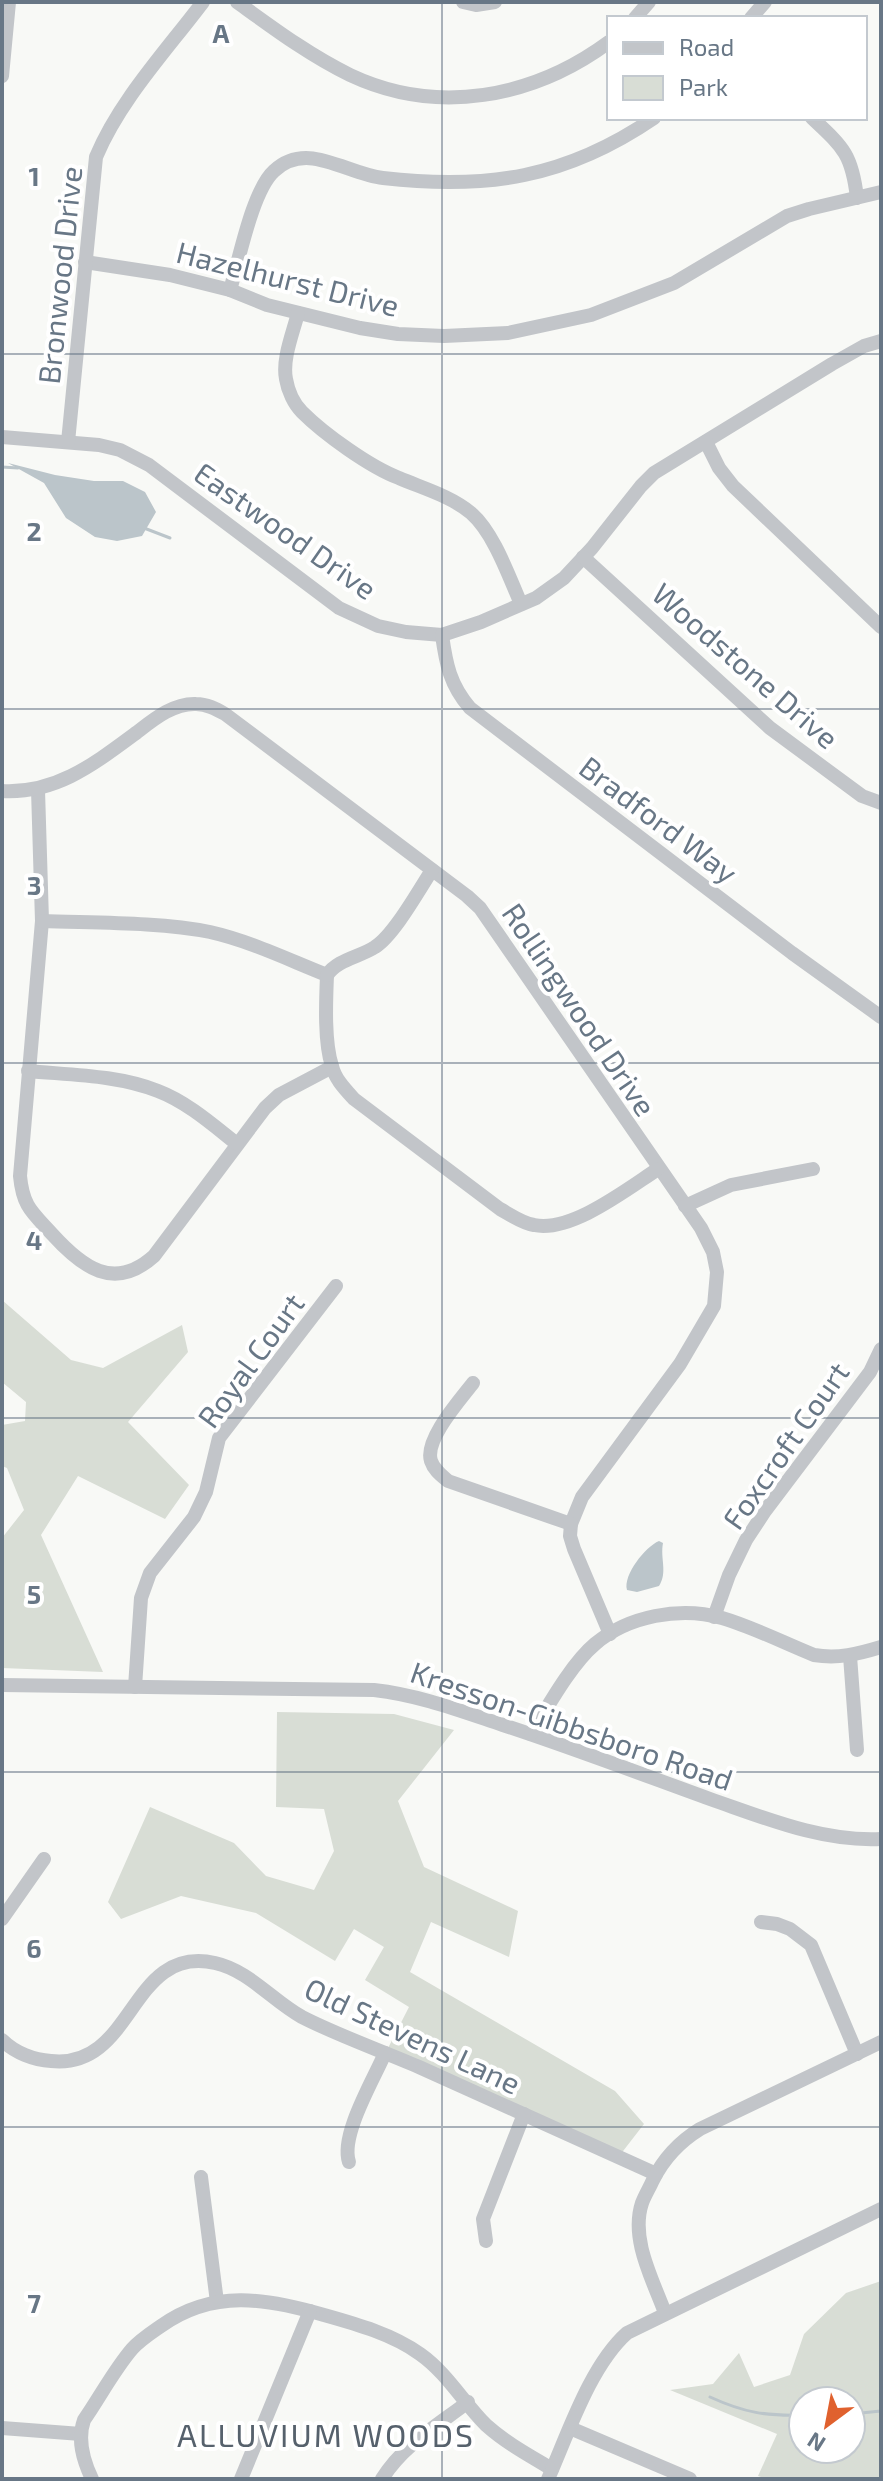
<svg xmlns="http://www.w3.org/2000/svg" width="883" height="2481" font-family="'Exo 2',sans-serif">
<rect width="100%" height="100%" fill="#f8f9f6"/>
<!-- green -->
<g fill="#d8ddd5" fill-rule="evenodd">
<path d="M2,1300L71,1360L103,1368L182,1325L188,1352L128,1422L189,1485L165,1519L78,1476L41,1535L103,1672L2,1668V1538L24,1510L7,1468L2,1466V1425L25,1421L26,1402L2,1382Z"/>
<path d="M277,1712L394,1714L454,1730L398,1801L424,1867L518,1911L509,1957L431,1922L410,1972L615,2091L644,2124L620,2155L386,2052L409,2007L365,1980L384,1947L354,1929L335,1961L256,1913L181,1896L121,1919L108,1902L150,1807L234,1843L266,1876L314,1890L334,1851L324,1809L276,1807Z"/>
<path d="M881,2281V2479H767L758,2476L777,2434L670,2390L713,2384L739,2353L754,2387L790,2375L804,2334L846,2293ZM803,2401H851V2449H803Z"/>
</g>
<!-- water -->
<g fill="#bbc5ca">
<path d="M8,463L55,475L94,481H123L145,492L156,512L142,536L117,541L95,537L66,518L44,483Z"/>
<path d="M659,1541L663,1543C660,1559 668,1572 659,1586L637,1592L627,1590C623,1575 645,1547 659,1541Z"/>
</g>
<g fill="none" stroke-linecap="round" stroke-linejoin="round">
<!-- stream -->
<g stroke="#bbc5ca" stroke-width="3">
<path d="M2,467L18,468"/>
<path d="M144,528L170,538"/>
<path d="M710,2397C745,2413 766,2416 803,2415"/>
<path d="M851,2414L881,2411"/>
</g>
<!-- minor -->
<g stroke="#c2c5c9" stroke-width="14">
<path d="M237,2C273,28 309,55 350,75C437,116 533,98 609,42"/>
<path d="M463,2L476,5L495,2"/>
<path d="M635,18L649,2"/>
<path d="M751,18L765,2"/>
<path d="M2,76L9,2"/>
<path d="M812,118C843,147 852,154 857,198"/>
<path d="M85,262L170,275L230,290L267,305L360,328L398,334L444,336L508,333L591,315L674,283L787,216L809,209L881,192"/>
<path d="M230,290C239,261 252,191 274,171C307,140 346,174 383,178C487,190 566,178 654,118"/>
<path d="M298,313C293,333 282,359 286,379C288,391 294,404 302,412C324,434 370,467 399,478C422,488 451,496 471,513C494,533 509,577 521,604"/>
<path d="M2,437L99,445L120,450L149,465L339,608L378,626L406,632L442,635L481,622L536,598L564,578L592,548L641,486L654,473L832,364L864,346L881,341"/>
<path d="M68,442L96,157C120,100 166,51 203,2"/>
<path d="M706,442L719,468L733,486L881,627"/>
<path d="M583,557L770,728L862,796L881,803"/>
<path d="M442,635C446,664 450,685 470,708L792,953L881,1017"/>
<path d="M38,790L42,921L20,1176C23,1207 32,1212 52,1234C82,1267 114,1292 154,1256L265,1108L279,1095L332,1067"/>
<path d="M2,791C56,794 94,764 136,733C153,720 173,703 196,704C207,704 216,709 225,714L467,896L480,908L701,1228L713,1252L717,1272L714,1306L680,1364L582,1497L571,1524L570,1536L574,1549L610,1634"/>
<path d="M42,921C94,923 160,922 210,932C250,941 289,960 327,975"/>
<path d="M327,975C326,1000 324,1042 332,1066C335,1079 345,1089 354,1099L500,1209C511,1215 522,1223 534,1225C571,1233 627,1189 658,1169"/>
<path d="M327,975C338,959 360,957 375,947C394,935 419,890 432,870"/>
<path d="M28,1071C71,1075 118,1075 158,1091C187,1102 213,1125 237,1144"/>
<path d="M685,1206L731,1185L813,1169"/>
<path d="M473,1383C460,1400 424,1440 431,1461C434,1470 441,1475 448,1481L571,1524"/>
<path d="M714,1617L729,1575L746,1540L765,1511L870,1372L881,1349"/>
<path d="M850,1656L857,1750"/>
<path d="M2,1685L374,1690C419,1695 461,1711 503,1725C573,1748 641,1774 710,1799C765,1818 822,1842 881,1839"/>
<path d="M135,1687L141,1598L150,1573L194,1517L206,1492L219,1438L336,1286"/>
<path d="M531,1734C547,1708 571,1664 595,1644C628,1616 680,1606 722,1618C753,1627 784,1643 814,1655C838,1659 858,1654 881,1647"/>
<path d="M2,1919L44,1859"/>
<path d="M761,1922L777,1924L790,1929L811,1945L857,2054"/>
<path d="M2,2040C15,2053 34,2060 51,2061C135,2070 129,1944 215,1963C248,1970 273,2001 302,2017C339,2036 380,2050 419,2067C498,2103 577,2138 656,2174"/>
<path d="M349,2162C340,2135 374,2079 385,2053"/>
<path d="M201,2177L217,2302"/>
<path d="M486,2241L483,2219L524,2114"/>
<path d="M665,2313C653,2280 630,2239 642,2203C645,2195 650,2187 653,2180C664,2158 679,2142 700,2129L881,2042"/>
<path d="M2,2428L81,2434"/>
<path d="M570,2428L690,2479"/>
<path d="M92,2479C83,2460 77,2440 84,2420C100,2397 114,2370 132,2349C140,2340 151,2333 161,2326C213,2289 266,2298 324,2315C356,2324 392,2334 420,2354C447,2373 463,2402 486,2425C506,2443 530,2456 552,2469"/>
<path d="M241,2479L310,2311"/>
<path d="M382,2479C402,2446 438,2425 468,2402"/>
<path d="M548,2479C568,2434 590,2366 627,2333L881,2209"/>
</g>
</g>
<!-- grid -->
<path fill="none" stroke="#687786" stroke-width="2" stroke-opacity="0.55" d="M442,2V2479M2,354H881M2,709H881M2,1063H881M2,1418H881M2,1772H881M2,2127H881"/>
<g text-anchor="middle" dominant-baseline="central" stroke-width="8" stroke-linejoin="round" paint-order="stroke">
<!-- street labels -->
<g font-size="30" fill="#687786" stroke="#fff">
<text transform="translate(59 275) rotate(-84)">Bronwood Drive</text>
<text transform="translate(288 278) rotate(14)">Hazelhurst Drive</text>
<text transform="translate(286 530) rotate(35)">Eastwood Drive</text>
<text transform="translate(746 665) rotate(41)">Woodstone Drive</text>
<text transform="translate(659 819) rotate(37)">Bradford Way</text>
<text transform="translate(580 1009) rotate(56)">Rollingwood Drive</text>
<text transform="translate(250 1360) rotate(-54)">Royal Court</text>
<text transform="translate(785 1445) rotate(-55)">Foxcroft Court</text>
<text transform="translate(572 1725) rotate(19)">Kresson-Gibbsboro Road</text>
<text transform="translate(413 2035) rotate(25)">Old Stevens Lane</text>
</g>
<!-- neighbourhood labels -->
<g font-size="32" letter-spacing="2" fill="#56616c" stroke="#fff">
<text x="326" y="2434">ALLUVIUM WOODS</text>
</g>
</g>
<g font-size="26" text-anchor="middle" font-weight="bold" fill="#687786" stroke="#fff" stroke-width="8" stroke-linejoin="round" paint-order="stroke">
<text x="221" y="43">A</text>
<text x="34" y="186">1</text>
<text x="34" y="541">2</text>
<text x="34" y="895">3</text>
<text x="34" y="1250">4</text>
<text x="34" y="1604">5</text>
<text x="34" y="1958">6</text>
<text x="34" y="2313">7</text>
</g>
<!-- border -->
<rect width="883" height="2481" fill="none" stroke="#687786" stroke-width="8"/>
<!-- legend -->
<rect x="607" y="16" width="260" height="104" fill="#ffffff" stroke="#c3c9cf" stroke-width="2"/>
<rect x="623" y="42" width="40" height="12" fill="#c2c5c9" stroke="#c3c9cf" stroke-width="2"/>
<text x="679" y="56" font-size="24" fill="#687786">Road</text>
<rect x="623" y="76" width="40" height="24" fill="#d8ddd5" stroke="#c3c9cf" stroke-width="2"/>
<text x="679" y="96" font-size="24" fill="#687786">Park</text>
<!-- north arrow -->
<g transform="translate(827 2425) rotate(212)"><circle r="38" fill="#ffffff" stroke="#c3c9cf" stroke-width="2"/>
<path d="M0-6L14 30L0 20L-14 30Z" fill="#e0612e"/>
<text y="-12" font-size="22" font-weight="bold" text-anchor="middle" fill="#687786">N</text>
</g>
</svg>
